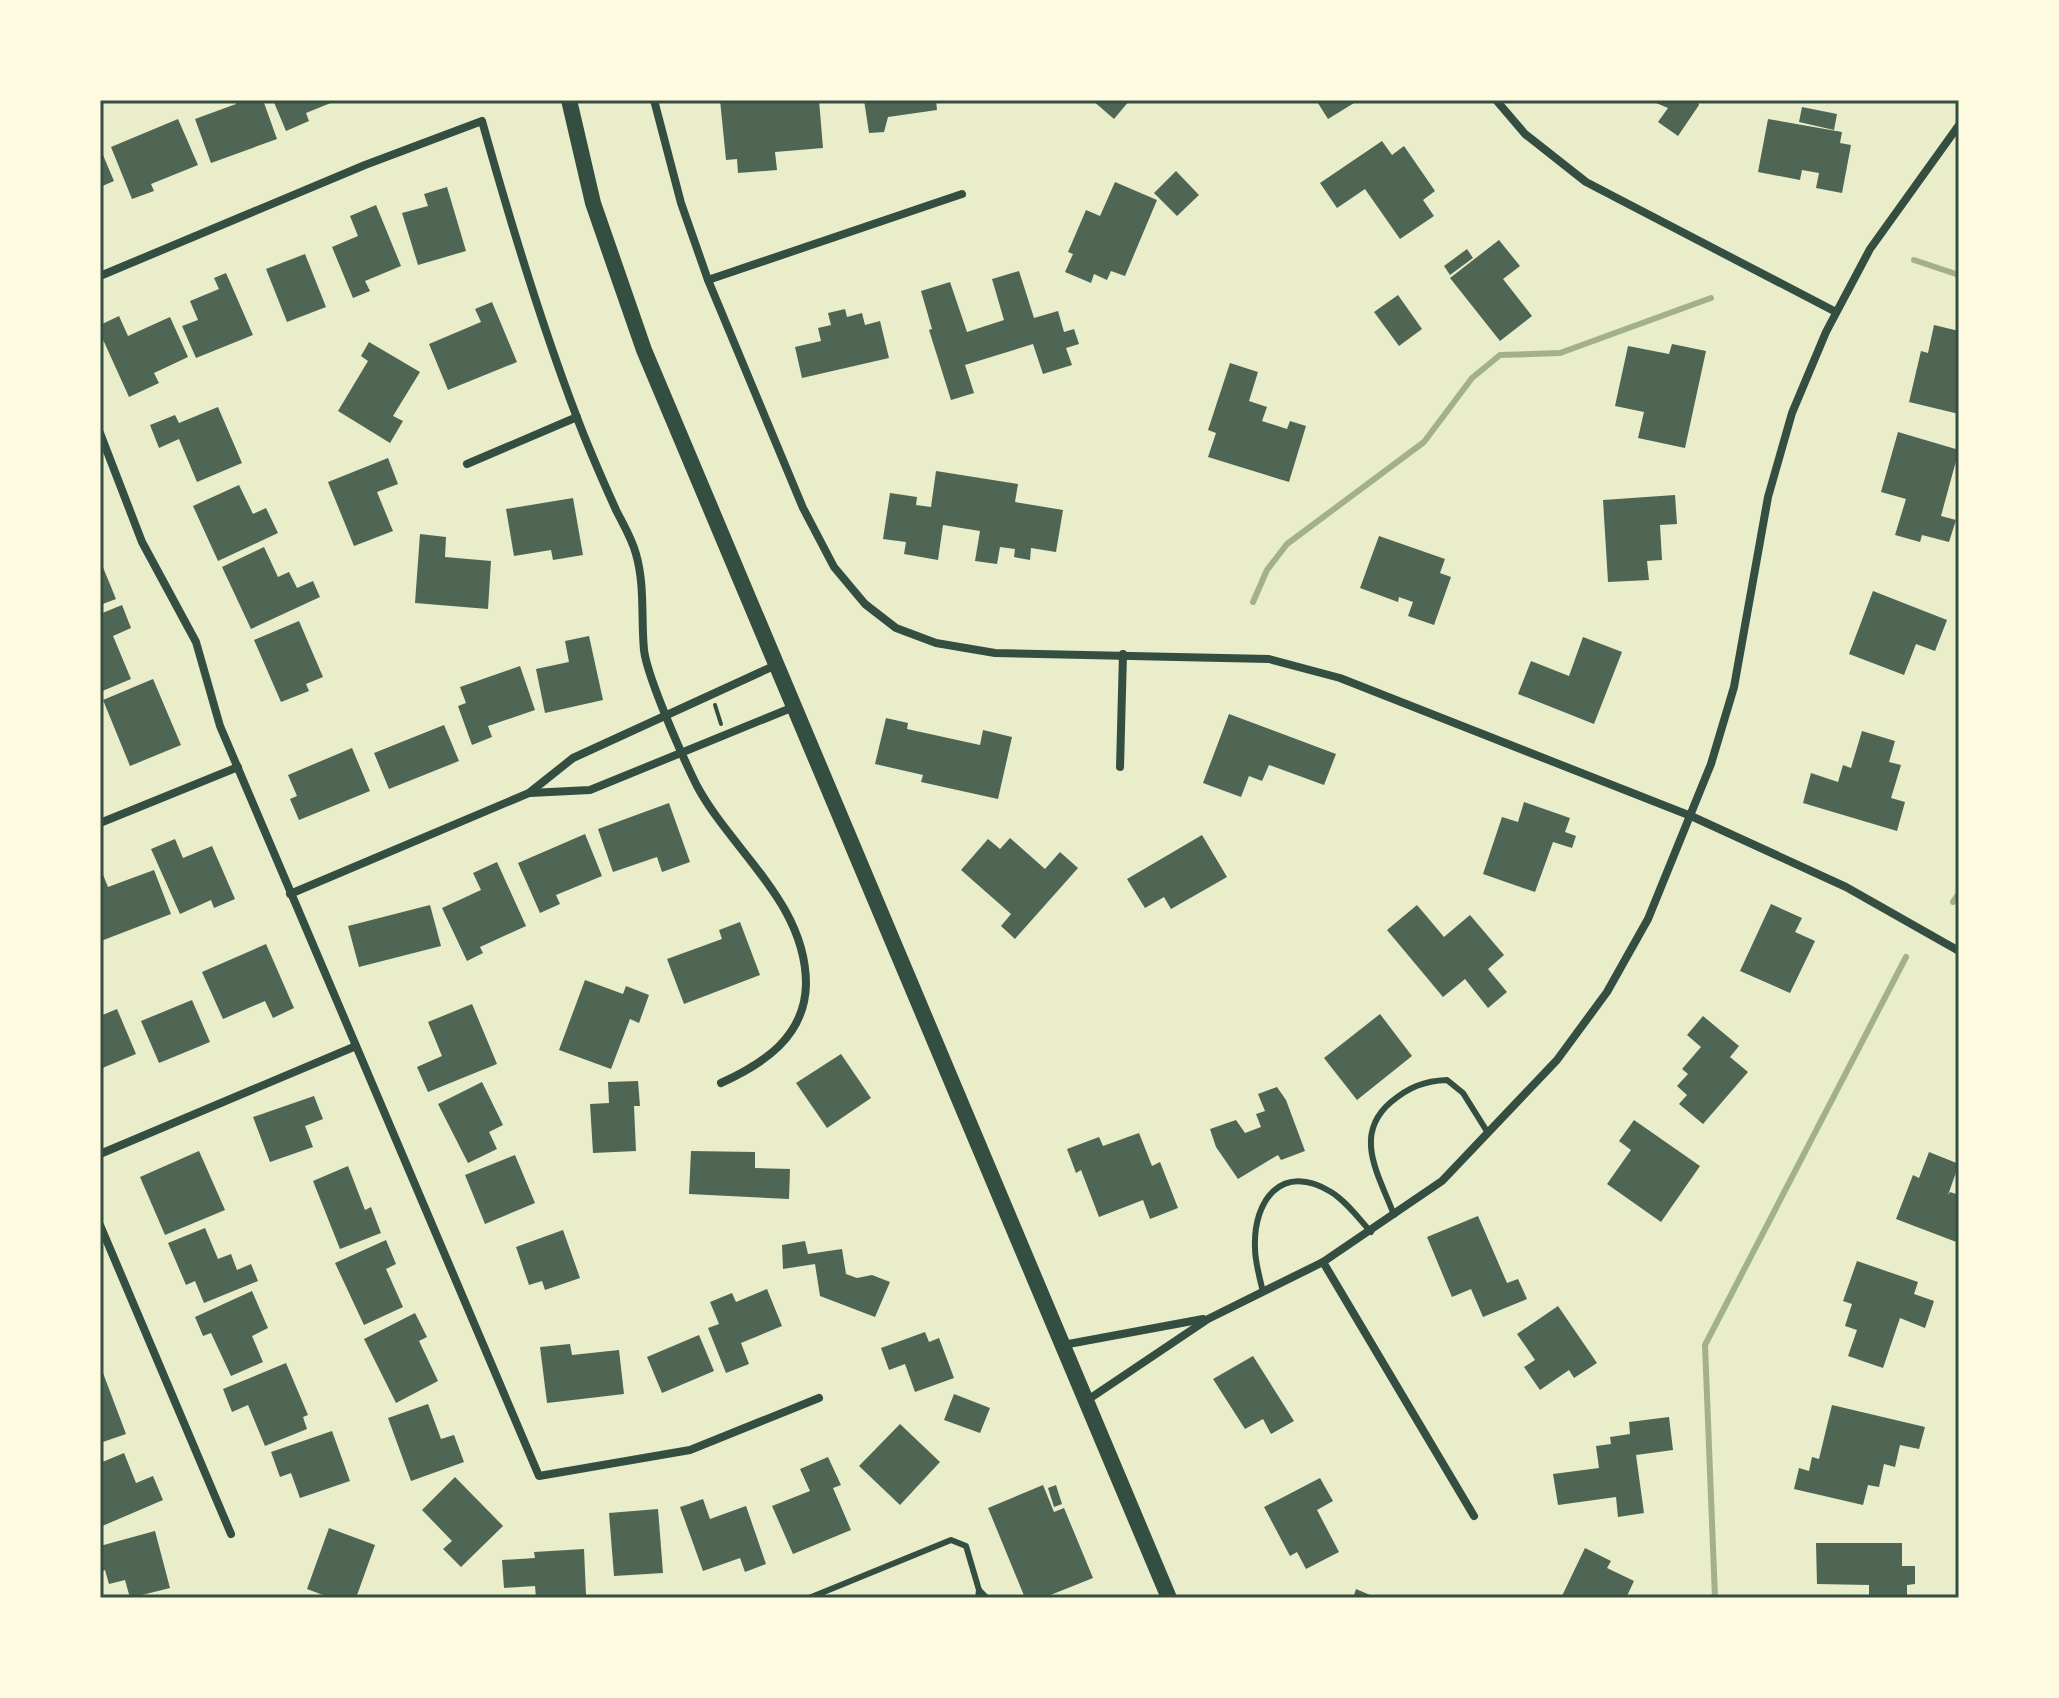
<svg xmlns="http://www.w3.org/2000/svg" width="2059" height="1698" font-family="'Open Sans',sans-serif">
<rect width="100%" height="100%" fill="#e9edc9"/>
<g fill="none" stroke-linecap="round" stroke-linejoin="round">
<!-- stream -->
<g stroke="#a3b18a" stroke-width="6">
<path d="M1914,260L1959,275"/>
<path d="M1253,602L1267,570L1287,544L1424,442L1472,378L1500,355L1560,353L1711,298"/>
<path d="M1953,902L1959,893"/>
<path d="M1715,1598L1705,1345L1906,957"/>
</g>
</g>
<!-- building -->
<g fill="#4f6655">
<path d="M235,100H263L277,139L211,163L195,119L236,104Z"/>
<path d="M273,100H338L306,113L309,121L286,131Z"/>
<path d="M720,100H819L823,148L775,152L777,170L738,173L737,159L726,160Z"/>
<path d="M864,100H936L937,110L888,117L884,132L869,133Z"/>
<path d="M1092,100H1130L1114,119Z"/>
<path d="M1316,100H1359L1328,119Z"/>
<path d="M1649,100H1697L1699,105L1678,136L1658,122L1668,108Z"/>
<path d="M1802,107L1837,114L1834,130L1799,122Z"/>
<path d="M178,119L198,165L151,184L154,191L132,199L111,147Z"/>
<path d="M1768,119L1842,132L1840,143L1851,145L1842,193L1816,188L1819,173L1802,170L1800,180L1758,172Z"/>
<path d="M1382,141L1392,155L1404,146L1435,191L1423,200L1434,216L1400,239L1365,189L1337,208L1320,183Z"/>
<path d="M100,148L114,181L100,187Z"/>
<path d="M1176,171L1199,195L1177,216L1154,193Z"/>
<path d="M1115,182L1157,200L1125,276L1111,271L1107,280L1094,274L1091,283L1065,272L1073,254L1068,252L1086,210L1100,216Z"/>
<path d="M447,187L466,251L418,265L402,213L428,206L424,194Z"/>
<path d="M376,205L401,266L365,281L370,291L353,298L332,247L358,236L350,216Z"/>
<path d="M1499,240L1520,266L1503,279L1532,316L1500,341L1450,278Z"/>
<path d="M1467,249L1473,258L1450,275L1444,266Z"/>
<path d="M305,254L326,307L287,322L266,269Z"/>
<path d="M1019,271L1034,318L1058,311L1064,332L1074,329L1079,344L1066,348L1072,365L1043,374L1033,344L965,365L974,393L951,400L929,330L932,329L921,291L950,282L967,332L1004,320L992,279Z"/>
<path d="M226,273L253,335L196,358L182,326L198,320L190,301L219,289L214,278Z"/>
<path d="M1398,295L1422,329L1399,346L1374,312Z"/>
<path d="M492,302L517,362L448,390L429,344L481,322L475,309Z"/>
<path d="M845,309L847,317L862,313L865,325L880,321L889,358L802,378L795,347L821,341L818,328L831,325L828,313Z"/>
<path d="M119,316L128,336L170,317L188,357L154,373L159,383L129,397L100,333V325Z"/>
<path d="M1934,325L1959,331V414L1909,402L1921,351L1928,353Z"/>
<path d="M369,342L420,372L393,416L403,421L390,443L338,411L368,361L361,356Z"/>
<path d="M1672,344L1706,351L1685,448L1638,438L1644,412L1615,406L1628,346L1669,354Z"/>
<path d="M1230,363L1258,372L1249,401L1267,407L1262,421L1287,429L1290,421L1306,426L1289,482L1208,457L1216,433L1208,430Z"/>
<path d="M218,407L242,463L197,482L179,439L159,448L150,425L175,415L179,423Z"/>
<path d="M1898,432L1959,450L1941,516L1956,520L1949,542L1922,535L1920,542L1895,535L1906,499L1881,492Z"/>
<path d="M388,458L398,484L377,492L393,531L354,546L328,482Z"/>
<path d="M936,471L1018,484L1015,502L1063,510L1056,552L1031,548L1030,560L1014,557L1015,549L1000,547L997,564L975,561L980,531L943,525L938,560L904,554L906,542L883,539L890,493L917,497L916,505L931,507Z"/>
<path d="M239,485L253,514L266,508L278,533L218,561L193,506Z"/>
<path d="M1675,495L1677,524L1660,525L1662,560L1647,561L1649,580L1608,582L1603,500Z"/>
<path d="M573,498L583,555L553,560L551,550L514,556L506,509Z"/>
<path d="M420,534L446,537L445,557L491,561L488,609L415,603Z"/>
<path d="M1379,536L1445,559L1440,573L1451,577L1434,625L1408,616L1413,602L1399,597L1398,602L1360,588Z"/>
<path d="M264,547L278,577L289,572L297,588L313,581L320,597L251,629L222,567Z"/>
<path d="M100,560L116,599L100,605Z"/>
<path d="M1873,591L1947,620L1935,651L1916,644L1904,675L1849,654Z"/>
<path d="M122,605L131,628L113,636L131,679L100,692V614Z"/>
<path d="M299,621L323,677L306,684L309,691L281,702L254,640Z"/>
<path d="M589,636L603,700L545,713L536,669L569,662L565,641Z"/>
<path d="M1583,637L1622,652L1594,724L1518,694L1531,661L1569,676Z"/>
<path d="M520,666L535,710L488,726L492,737L472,745L458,706L466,703L460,687Z"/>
<path d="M153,679L181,745L130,766L103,700Z"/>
<path d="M1229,714L1336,754L1324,785L1269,765L1262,781L1249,776L1241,797L1203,783Z"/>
<path d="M886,718L908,723L907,729L980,745L983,730L1012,737L998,799L921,782L923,775L875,764Z"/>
<path d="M444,725L459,761L389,789L374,753Z"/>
<path d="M1862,731L1895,741L1889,762L1901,765L1891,798L1905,802L1897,831L1803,803L1811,773L1838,782L1843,765L1851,768Z"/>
<path d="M352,748L370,791L299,820L290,799L297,796L288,775Z"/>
<path d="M1524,802L1570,818L1565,832L1576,836L1572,848L1553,842L1535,892L1483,874L1502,817L1518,822Z"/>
<path d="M669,803L690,862L662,872L657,857L613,872L598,829Z"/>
<path d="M585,834L602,876L556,895L560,904L540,913L518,863Z"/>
<path d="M1202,835L1227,877L1171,909L1164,897L1145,908L1127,879Z"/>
<path d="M1010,838L1045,869L1060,852L1078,868L1015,939L1001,926L1011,914L961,870L988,839L1000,849Z"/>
<path d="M175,839L183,858L212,846L235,899L214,908L211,900L180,914L151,849Z"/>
<path d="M497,862L526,926L480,947L483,953L467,961L442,908L481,890L473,873Z"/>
<path d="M100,867L108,887L154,870L171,914L101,941Z"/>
<path d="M1771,904L1802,918L1795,932L1815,941L1790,993L1740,971Z"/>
<path d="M430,905L441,946L359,967L348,926Z"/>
<path d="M1417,905L1444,937L1470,915L1504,955L1488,969L1507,992L1488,1008L1465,979L1443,997L1387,930Z"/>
<path d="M740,922L760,975L684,1004L667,959L722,939L719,930Z"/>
<path d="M266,944L294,1008L273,1018L265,1001L223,1019L202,972Z"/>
<path d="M585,980L623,994L626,986L649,995L639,1023L630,1019L611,1069L559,1050Z"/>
<path d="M192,1000L210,1042L159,1063L141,1021Z"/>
<path d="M472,1004L497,1064L428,1092L417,1067L442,1056L428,1022Z"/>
<path d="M117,1009L136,1054L100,1069V1016Z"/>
<path d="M1380,1014L1412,1056L1357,1100L1324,1058Z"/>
<path d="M1703,1016L1739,1046L1730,1057L1748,1072L1703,1124L1679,1104L1687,1095L1677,1086L1688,1074L1682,1069L1701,1047L1687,1035Z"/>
<path d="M841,1054L871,1098L827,1128L796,1083Z"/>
<path d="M638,1081L640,1106H634L636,1151L593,1153L590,1104L609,1103L608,1082Z"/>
<path d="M482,1082L503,1125L489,1132L497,1149L468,1163L438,1104Z"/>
<path d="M1277,1087L1286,1100L1305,1151L1281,1160L1278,1155L1238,1179L1216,1147L1210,1129L1236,1120L1245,1133L1261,1127L1256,1114L1265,1111L1258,1094Z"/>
<path d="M314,1096L323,1119L305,1126L313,1147L270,1162L253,1117Z"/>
<path d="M1634,1120L1700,1166L1661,1222L1607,1184L1631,1150L1619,1141Z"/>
<path d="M1139,1133L1152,1166L1160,1162L1178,1208L1150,1219L1143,1200L1099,1217L1081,1170L1076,1173L1067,1149L1099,1137L1103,1146Z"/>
<path d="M199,1151L225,1210L165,1235L140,1177Z"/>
<path d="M691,1151L755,1152V1168L790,1169L789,1199L689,1194Z"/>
<path d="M1929,1152L1959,1164L1948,1195L1950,1192L1959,1195L1956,1217L1959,1243L1896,1219L1913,1175L1919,1178Z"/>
<path d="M515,1155L535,1203L485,1224L465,1175Z"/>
<path d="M348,1166L365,1210L371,1207L381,1233L340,1249L313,1181Z"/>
<path d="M1478,1216L1507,1283L1518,1279L1527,1299L1483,1317L1471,1289L1452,1297L1427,1237Z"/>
<path d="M205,1228L218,1259L231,1254L237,1270L251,1264L258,1281L204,1303L195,1281L186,1285L168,1243Z"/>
<path d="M563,1230L580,1278L545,1290L542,1281L529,1285L516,1247Z"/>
<path d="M386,1240L396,1264L386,1269L403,1307L364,1325L335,1263Z"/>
<path d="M805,1241L808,1254L842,1249L846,1274L857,1278L872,1275L890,1282L875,1317L820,1296L815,1264L783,1269L782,1245Z"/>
<path d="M1857,1261L1918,1282L1914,1294L1934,1301L1925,1328L1900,1318L1883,1368L1848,1356L1857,1330L1845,1326L1852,1304L1843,1301Z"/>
<path d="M767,1289L782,1326L741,1343L749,1364L726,1373L708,1328L719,1324L710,1302L732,1293L736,1302Z"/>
<path d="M252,1291L268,1328L252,1336L263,1362L231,1376L211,1333L203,1336L195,1317Z"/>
<path d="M1558,1306L1597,1363L1574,1378L1569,1370L1540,1390L1524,1367L1535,1360L1517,1334Z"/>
<path d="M415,1313L427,1337L419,1341L438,1381L396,1403L364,1339Z"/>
<path d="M925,1332L929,1342L939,1338L954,1378L915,1392L905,1364L889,1370L881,1348Z"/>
<path d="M699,1335L714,1371L662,1393L647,1357Z"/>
<path d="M570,1344L572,1355L619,1350L624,1394L547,1403L540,1347Z"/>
<path d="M1253,1356L1294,1421L1271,1434L1263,1419L1245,1429L1213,1379Z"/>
<path d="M286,1363L308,1415L303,1417L307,1429L265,1446L248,1405L232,1412L223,1389Z"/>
<path d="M100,1365L126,1434L100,1443Z"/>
<path d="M954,1394L990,1408L980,1433L944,1420Z"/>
<path d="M428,1404L441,1439L454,1435L464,1462L411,1481L388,1418Z"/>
<path d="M1832,1405L1925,1427L1919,1449L1900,1445L1895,1467L1884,1464L1879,1487L1868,1485L1863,1505L1794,1489L1799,1468L1809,1471L1812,1457L1819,1459Z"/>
<path d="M1669,1417L1673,1450L1636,1455L1644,1513L1618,1517L1616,1497L1558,1505L1553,1474L1599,1468L1596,1446L1611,1444L1610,1437L1630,1434L1629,1422Z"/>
<path d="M900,1424L940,1462L900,1505L859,1466Z"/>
<path d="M332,1431L350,1481L300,1498L291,1473L280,1477L271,1452Z"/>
<path d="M124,1453L136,1483L153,1476L163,1500L100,1527V1463Z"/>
<path d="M828,1457L841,1485L833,1488L851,1530L793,1554L772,1506L810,1491L800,1469Z"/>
<path d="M455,1477L503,1526L461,1567L443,1549L452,1541L422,1510Z"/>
<path d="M1320,1478L1333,1501L1317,1510L1339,1552L1306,1569L1297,1552L1290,1556L1264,1507Z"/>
<path d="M1043,1485L1054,1512L1064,1508L1093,1578L1043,1598H1025L988,1508Z"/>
<path d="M1056,1485L1062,1504L1054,1507L1048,1488Z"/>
<path d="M703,1499L710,1519L746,1506L766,1564L745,1572L740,1558L703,1571L680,1507Z"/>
<path d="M658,1509L663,1573L614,1576L609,1513Z"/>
<path d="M329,1528L375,1545L356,1598H331L307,1589Z"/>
<path d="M155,1531L170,1588L130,1598L125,1580L109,1584L105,1570L100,1572V1546Z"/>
<path d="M1816,1543H1902V1566H1915V1584L1907,1585V1598H1869V1585L1817,1584Z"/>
<path d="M1585,1548L1611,1561L1607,1568L1634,1581L1626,1598H1561Z"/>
<path d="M584,1549L586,1595L536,1598L535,1586L504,1588L502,1560L535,1558L534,1552Z"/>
<path d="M1356,1589L1377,1598H1353Z"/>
</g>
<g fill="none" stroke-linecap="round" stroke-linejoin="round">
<!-- path -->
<path stroke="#344e41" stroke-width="4" d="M715,705L721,724"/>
<!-- service -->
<g stroke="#344e41" stroke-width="6">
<path d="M1394,1215C1379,1175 1352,1135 1391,1102C1409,1087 1424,1081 1447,1080L1463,1093L1488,1133"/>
<path d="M1263,1292C1260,1278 1255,1263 1255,1248C1253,1200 1282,1162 1331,1192C1346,1201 1359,1219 1371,1232"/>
<path d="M809,1598L951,1540L966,1546L979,1590"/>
<path d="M978,1598L979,1590L987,1598"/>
</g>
<!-- minor -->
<g stroke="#344e41" stroke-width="8">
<path d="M654,100L681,203L708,280L803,508L834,567L865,604L896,628L936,643L995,653L1269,659L1340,678L1691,816L1846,887L1959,951"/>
<path d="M1496,100L1525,134L1586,182L1836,312"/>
<path d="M100,276L365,165L482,121C510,221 539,318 576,415C588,447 602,479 616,510C623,524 632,539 636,554C645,585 641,619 644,650C647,677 684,760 697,786C732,851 806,903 806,984C805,1037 763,1064 721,1083"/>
<path d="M708,280L962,194"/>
<path d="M100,433L142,542L196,642L220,726L539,1476L690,1450L819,1398"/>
<path d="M467,464L577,417"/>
<path d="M1120,767L1123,654"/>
<path d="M530,793L590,790L796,706"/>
<path d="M100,823L238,767"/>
<path d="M290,894L529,793L573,758L776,665"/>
<path d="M100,1154L356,1046"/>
<path d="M100,1225L231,1534"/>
<path d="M1323,1262L1474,1516"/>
<path d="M1063,1345L1203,1319"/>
<path d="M1086,1401L1208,1319L1323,1262L1442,1181L1557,1060L1607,992L1648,919L1711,764L1734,687L1768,497L1792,413L1826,332L1870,249L1959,125"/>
</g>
<!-- secondary -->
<path stroke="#344e41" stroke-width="16" d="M569,100L593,203L644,350L1169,1598"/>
</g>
<!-- border -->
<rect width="2059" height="1698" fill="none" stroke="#fefae0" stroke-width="204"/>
<rect x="102" y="102" width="1855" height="1494" fill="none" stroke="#344e41" stroke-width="3"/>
</svg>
